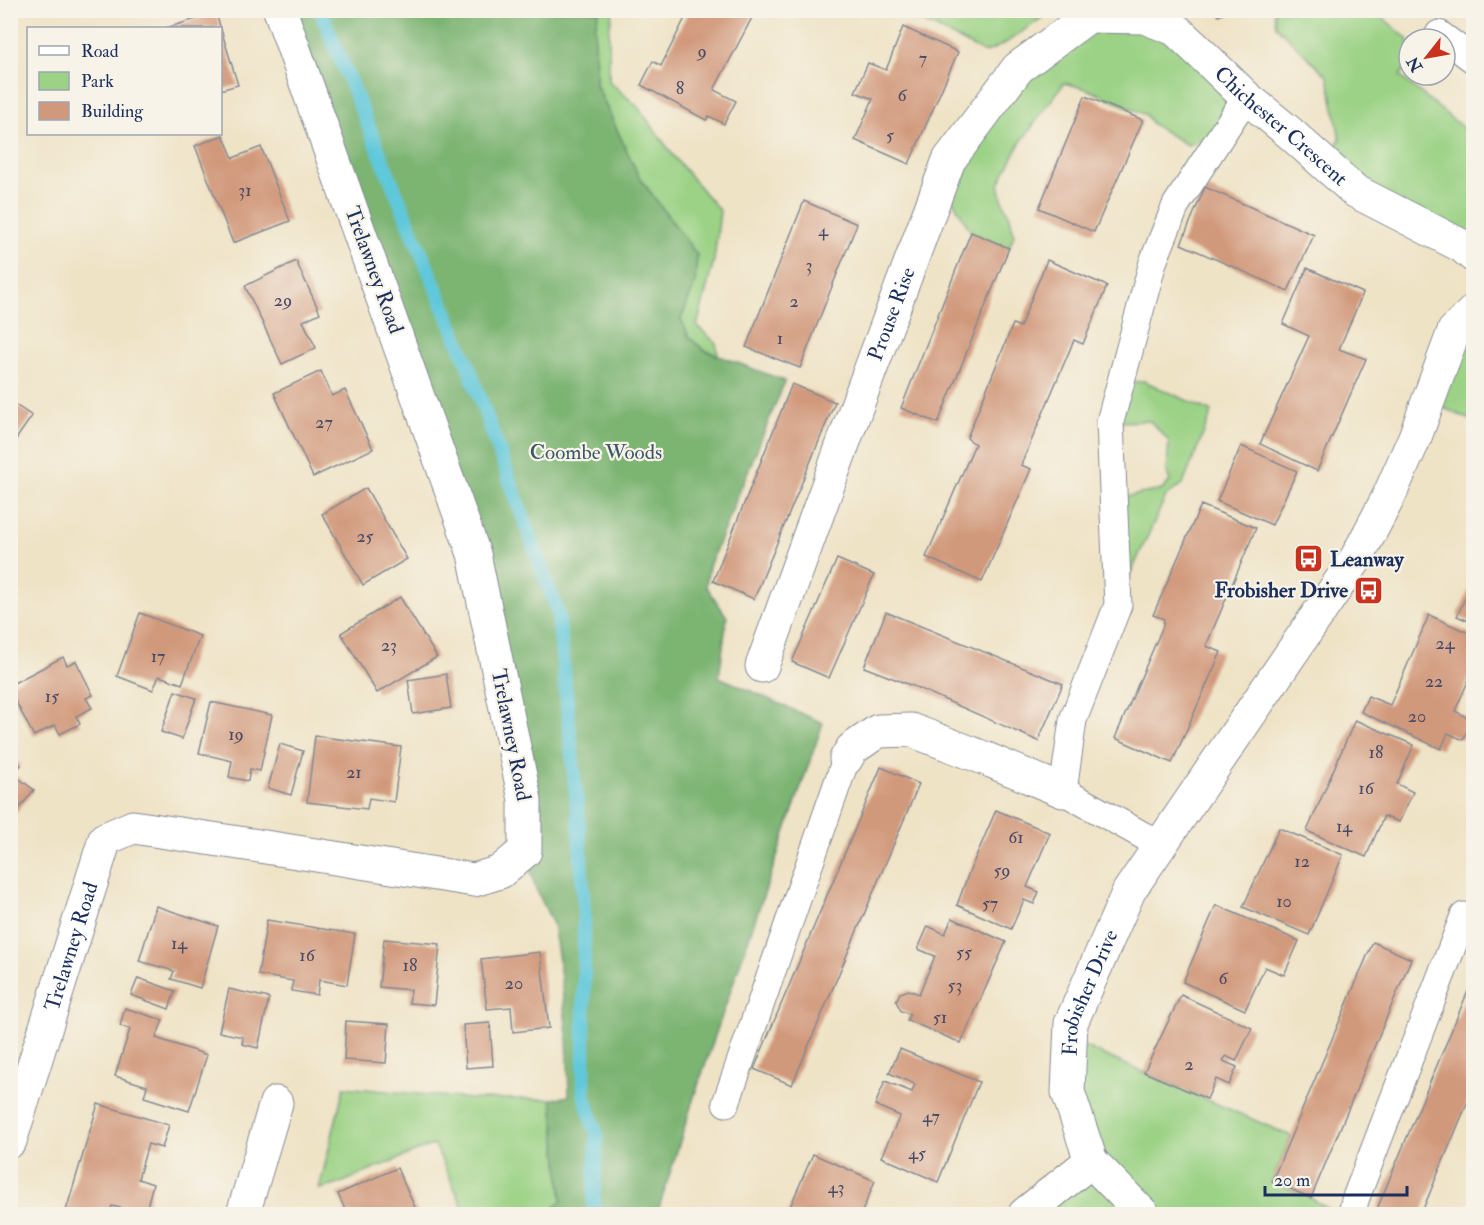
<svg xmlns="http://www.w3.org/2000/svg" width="1484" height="1225" font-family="'IM FELL Double Pica',serif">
<rect width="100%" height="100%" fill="#f7f3e8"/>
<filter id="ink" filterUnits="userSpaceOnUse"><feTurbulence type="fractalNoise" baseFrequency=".0167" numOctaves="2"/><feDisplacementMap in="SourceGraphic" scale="12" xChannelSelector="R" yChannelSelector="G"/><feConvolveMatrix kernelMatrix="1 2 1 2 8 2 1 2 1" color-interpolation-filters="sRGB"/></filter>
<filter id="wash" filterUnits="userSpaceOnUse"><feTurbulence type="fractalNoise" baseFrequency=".008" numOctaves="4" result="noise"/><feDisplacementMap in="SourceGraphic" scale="24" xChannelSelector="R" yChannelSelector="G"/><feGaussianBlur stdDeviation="1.35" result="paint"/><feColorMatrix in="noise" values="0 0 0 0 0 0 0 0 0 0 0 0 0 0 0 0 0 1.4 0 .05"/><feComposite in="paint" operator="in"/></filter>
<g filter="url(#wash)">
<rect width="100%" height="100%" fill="#efe3c6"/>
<!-- green -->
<g fill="#9bd285" stroke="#5b8072" stroke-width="1.5">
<path d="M599,11H613L609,29V81L638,107L675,158L720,211L714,260L697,326L716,343L718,355L704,350L689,337L681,319L695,283L697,255L639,177L596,84L595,28Z"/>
<path d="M903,11H935L958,21L964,11H1047L1046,15L1004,44L985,53Z"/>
<path d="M1274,11H1375L1409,40V62L1400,76L1473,136V256L1325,164L1340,139L1328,77L1276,26Z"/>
<path d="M1089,16L1144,17L1246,97L1221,135L1187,145L1152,124L1146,115L1087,89L1064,83L1020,143L999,184L1003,202L1010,217L1014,235L1009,248L971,232L941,180L949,160Z"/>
<path d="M1473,311V421L1428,401Z"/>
<path d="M1144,381L1212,412L1183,484L1166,496L1118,601L1113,499L1162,490L1170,481L1167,472L1169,441L1150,421L1110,422L1120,384Z"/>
<path d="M1069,1040L1291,1136L1272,1181L1311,1198L1336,1214H1025L1091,1161Z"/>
<path d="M344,1087L472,1099H552L562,1200L548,1214H466L435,1145L424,1148L336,1185L319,1189Z"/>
</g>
<!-- forest -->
<path fill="#7cb472" stroke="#4c7268" stroke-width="1.5" d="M280,11H599L595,28L596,85L639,177L697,255L695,283L681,319L689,337L704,350L785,381L709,566L706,586L727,617L719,677L823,723L695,1094L657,1214H548L562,1200L552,1099L569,1096L567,1034L559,961L553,924L535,887L525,851L474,554Z"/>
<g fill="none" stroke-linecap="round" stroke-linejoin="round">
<!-- stream -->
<path stroke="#5fc8db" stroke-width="14" d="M320,10L466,360L558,613L579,824L584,909V1094L597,1136L593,1214"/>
</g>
<g id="blocks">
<!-- building -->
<g fill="#d1997c">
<path d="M689,10H756L714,90L736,101L724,124L709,116L706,120L641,85L653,61L661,66Z"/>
<path d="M1215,10H1229L1218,16Z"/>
<path d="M1427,10H1445L1438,19Z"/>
<path d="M216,13L238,85L220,90V28H166Z"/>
<path d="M903,27L958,52L909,164L855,140L873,99L855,92L868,63L886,70Z"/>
<path d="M1085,96L1143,120L1094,232L1039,208Z"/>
<path d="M223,135L233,158L261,147L290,221L233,243L195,146Z"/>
<path d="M1205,187L1314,235L1288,291L1181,244Z"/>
<path d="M804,201L857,224L829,294L800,368L746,347Z"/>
<path d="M971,232L1009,248L938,423L901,408Z"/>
<path d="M1047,260L1107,286L1083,344L1074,340L1021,465L1031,469L982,582L926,557L975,444L967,438L1013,324L1020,327Z"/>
<path d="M296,261L320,313L303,321L316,348L282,364L245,286Z"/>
<path d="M1307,268L1363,293L1339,349L1366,359L1317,471L1260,444L1309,336L1283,324Z"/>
<path d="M321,371L332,396L345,390L373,449L313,477L274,393Z"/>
<path d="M792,384L835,402L754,599L713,581Z"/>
<path d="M11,402L32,416L10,448V404Z"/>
<path d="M1241,446L1297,471L1272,525L1217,501Z"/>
<path d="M366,488L407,559L363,585L322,514Z"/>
<path d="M1201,505L1256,528L1206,646L1221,652L1172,763L1115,738L1163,626L1164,619L1153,615Z"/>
<path d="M837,559L874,575L829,678L792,662Z"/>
<path d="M1473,581V623L1457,616Z"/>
<path d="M400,597L437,657L377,693L341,633Z"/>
<path d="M886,612L1063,684L1038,741L918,688L864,667Z"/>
<path d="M140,613L200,636L182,684L159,676L153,690L117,676Z"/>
<path d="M1429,615L1473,635V670L1455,711L1472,720L1463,740L1448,733L1441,749L1361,712L1368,696L1390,705Z"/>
<path d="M63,657L67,665L76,661L93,695L86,698L92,708L76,716L80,724L60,734L55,725L34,736L10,691V685Z"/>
<path d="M446,674L451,708L413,714L408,680Z"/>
<path d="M175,691L196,698L182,739L161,732Z"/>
<path d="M211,702L272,715L260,771L250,769L248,781L229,777L232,761L199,753Z"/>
<path d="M1355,720L1414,745L1397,784L1413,792L1399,822L1384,816L1366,857L1307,831Z"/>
<path d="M315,736L401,747L394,802L369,798L367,809L307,802Z"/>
<path d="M280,744L303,751L291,795L268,788Z"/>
<path d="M10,757L21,765L13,774L34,790L10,820Z"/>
<path d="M881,767L919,784L792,1085L754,1069Z"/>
<path d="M996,810L1050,833L1027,887L1039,892L1034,904L1024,900L1011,929L957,905L968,875Z"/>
<path d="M1279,828L1343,855L1309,935L1243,907Z"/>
<path d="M1216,905L1299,941L1284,975L1265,967L1245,1010L1183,982Z"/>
<path d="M156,906L218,926L200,988L171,979L174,971L139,961Z"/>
<path d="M952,918L1006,942L961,1043L907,1020L910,1014L901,1011L896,1001L900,993L909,990L919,994L935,956L918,949L928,926L945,934Z"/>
<path d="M267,920L355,934L347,985L319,980L317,995L291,991L293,981L258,975Z"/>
<path d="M384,939L440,944L434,1005L409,1003L411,990L379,987Z"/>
<path d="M1373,942L1411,959L1311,1198L1272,1181Z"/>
<path d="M540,952L549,1028L513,1032L511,1007L487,1009L481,959Z"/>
<path d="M138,978L175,991L169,1009L131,995Z"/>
<path d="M1473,979V1089L1421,1214H1390L1377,1209Z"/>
<path d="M229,989L269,998L258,1048L242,1044L243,1037L219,1032Z"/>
<path d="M1181,995L1252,1028L1236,1061L1226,1056L1223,1061L1237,1067L1229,1085L1216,1079L1207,1099L1144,1072Z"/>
<path d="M125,1008L163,1020L156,1038L207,1055L189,1111L144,1097L147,1086L115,1076L130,1029L120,1026Z"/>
<path d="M346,1021L389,1024L386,1063L344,1060Z"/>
<path d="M490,1023L493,1066L466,1068L463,1025Z"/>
<path d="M900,1049L979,1082L938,1182L881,1157L900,1116L875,1105L885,1081L912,1092L915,1084L889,1073Z"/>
<path d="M98,1104L169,1125L162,1148L148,1144L138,1179L153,1184L145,1214L112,1206L109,1214H65Z"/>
<path d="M813,1154L875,1181L861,1214H787Z"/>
<path d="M397,1168L418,1214H347L338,1194Z"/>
</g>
</g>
</g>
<g filter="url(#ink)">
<use href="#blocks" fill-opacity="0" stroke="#858992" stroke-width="1.5"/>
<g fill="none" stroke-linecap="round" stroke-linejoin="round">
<defs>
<g id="lane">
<path d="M1439,34L1474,60"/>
<path d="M1160,845L1063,791L1073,720L1118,605L1110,422L1153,262L1176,205L1246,97"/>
<path d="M726,1103L846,759"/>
<path d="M1352,1214L1355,1200L1464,916"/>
</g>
<g id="street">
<path id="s1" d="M1089,16L1144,17L1175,29L1209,61L1246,97L1290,133L1355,191L1462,246L1474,256"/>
<path id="s2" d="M762,666L859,400L949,160L1018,68L1089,16"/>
<path d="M846,759L852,749L878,731L911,730L984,758L1063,791"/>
<path id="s3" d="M10,1141L105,839L133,827L259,846L474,880L500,872L525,851V800L474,554L280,10"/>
<path d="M243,1214L276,1103"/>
<path d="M1025,1214L1091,1161"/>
<path id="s4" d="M1143,1214L1091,1161L1068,1092L1071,1023L1129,891L1357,557L1388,498L1415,437L1454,331L1474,311"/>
</g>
</defs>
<!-- lane casing -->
<use href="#lane" stroke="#858992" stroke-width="29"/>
<!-- street casing -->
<use href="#street" stroke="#858992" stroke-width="35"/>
<!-- lane -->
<use href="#lane" stroke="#fff" stroke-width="27"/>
<!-- street -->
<use href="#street" stroke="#fff" stroke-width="33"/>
</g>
</g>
<!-- icons -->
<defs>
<symbol id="bus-square" viewBox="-11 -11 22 22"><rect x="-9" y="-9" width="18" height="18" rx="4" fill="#c8321e" stroke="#f7f3e8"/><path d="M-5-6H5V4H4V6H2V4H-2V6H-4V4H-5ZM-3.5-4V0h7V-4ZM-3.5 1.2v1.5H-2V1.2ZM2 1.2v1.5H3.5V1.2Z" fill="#fff"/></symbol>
</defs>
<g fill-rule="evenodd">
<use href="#bus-square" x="1292" y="542" width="33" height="33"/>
<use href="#bus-square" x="1352" y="574" width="33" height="33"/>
</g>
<g text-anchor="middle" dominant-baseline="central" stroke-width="4.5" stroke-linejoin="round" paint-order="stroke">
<!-- number labels -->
<g font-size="18" fill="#484a66">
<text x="702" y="51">9</text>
<text x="923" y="58">7</text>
<text x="680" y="88">8</text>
<text x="902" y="95">6</text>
<text x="890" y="135">5</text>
<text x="245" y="190">31</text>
<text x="823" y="230">4</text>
<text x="809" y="265">3</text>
<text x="283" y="300">29</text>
<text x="794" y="301">2</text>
<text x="780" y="338">1</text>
<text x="324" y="422">27</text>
<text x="365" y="536">25</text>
<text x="1445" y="643">24</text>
<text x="389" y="645">23</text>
<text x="158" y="656">17</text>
<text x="1434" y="681">22</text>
<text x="52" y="696">15</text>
<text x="1417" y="716">20</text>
<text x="236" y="734">19</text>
<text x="1376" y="752">18</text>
<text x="354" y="772">21</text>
<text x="1366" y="788">16</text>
<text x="1344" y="826">14</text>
<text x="1016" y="837">61</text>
<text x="1302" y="861">12</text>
<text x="1002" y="870">59</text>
<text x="1284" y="901">10</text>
<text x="990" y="903">57</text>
<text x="179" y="943">14</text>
<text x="964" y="952">55</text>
<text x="307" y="955">16</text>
<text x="410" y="965">18</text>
<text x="1223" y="978">6</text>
<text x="514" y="983">20</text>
<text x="955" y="985">53</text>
<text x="940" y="1017">51</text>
<text x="1189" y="1064">2</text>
<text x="931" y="1116">47</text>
<text x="917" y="1153">45</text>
<text x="836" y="1187">43</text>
</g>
<!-- street labels -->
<g font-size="21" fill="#1b2f5e" stroke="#f7f3e8">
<text stroke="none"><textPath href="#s1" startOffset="232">Chichester Crescent</textPath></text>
<text transform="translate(374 270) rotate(70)">Trelawney Road</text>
<text stroke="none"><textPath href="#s2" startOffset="375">Prouse Rise</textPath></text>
<text transform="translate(511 735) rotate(79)">Trelawney Road</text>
<text stroke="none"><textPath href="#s3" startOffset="204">Trelawney Road</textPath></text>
<text stroke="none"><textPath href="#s4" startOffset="250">Frobisher Drive</textPath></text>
</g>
<!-- park labels -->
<g font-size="21" fill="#3b5868" stroke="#f7f3e8">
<text x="596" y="452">Coombe Woods</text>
</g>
<!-- poi labels -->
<g font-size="21" font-weight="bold" fill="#1b2f5e" stroke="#f7f3e8" text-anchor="start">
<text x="1330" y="559">Leanway</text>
<text x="1348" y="590" text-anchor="end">Frobisher Drive</text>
</g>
</g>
<!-- margin -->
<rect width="1484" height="1225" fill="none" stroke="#f7f3e8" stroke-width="36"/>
<!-- legend -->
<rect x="27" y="27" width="195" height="108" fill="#f7f3e8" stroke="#9fa5b1" stroke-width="1.5"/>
<rect x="39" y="46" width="30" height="9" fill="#ffffff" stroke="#9fa5b1" stroke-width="1.5"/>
<text x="81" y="57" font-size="18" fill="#1b2f5e">Road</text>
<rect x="39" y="72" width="30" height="18" fill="#9bd285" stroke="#9fa5b1" stroke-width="1.5"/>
<text x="81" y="87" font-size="18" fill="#1b2f5e">Park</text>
<rect x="39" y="102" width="30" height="18" fill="#d1997c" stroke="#9fa5b1" stroke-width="1.5"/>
<text x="81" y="117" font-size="18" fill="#1b2f5e">Building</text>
<!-- north arrow -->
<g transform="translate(1427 57) rotate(239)"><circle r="28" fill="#f7f3e8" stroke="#9fa5b1" stroke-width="1.5"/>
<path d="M0-4.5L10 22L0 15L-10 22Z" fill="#c8321e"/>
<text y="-9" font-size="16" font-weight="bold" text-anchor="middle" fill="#1b2f5e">N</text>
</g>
<!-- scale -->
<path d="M1265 1186v9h142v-9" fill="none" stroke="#1b2f5e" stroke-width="3"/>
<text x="1274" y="1186" font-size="18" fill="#1b2f5e" stroke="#f7f3e8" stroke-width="4.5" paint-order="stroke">20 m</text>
</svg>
